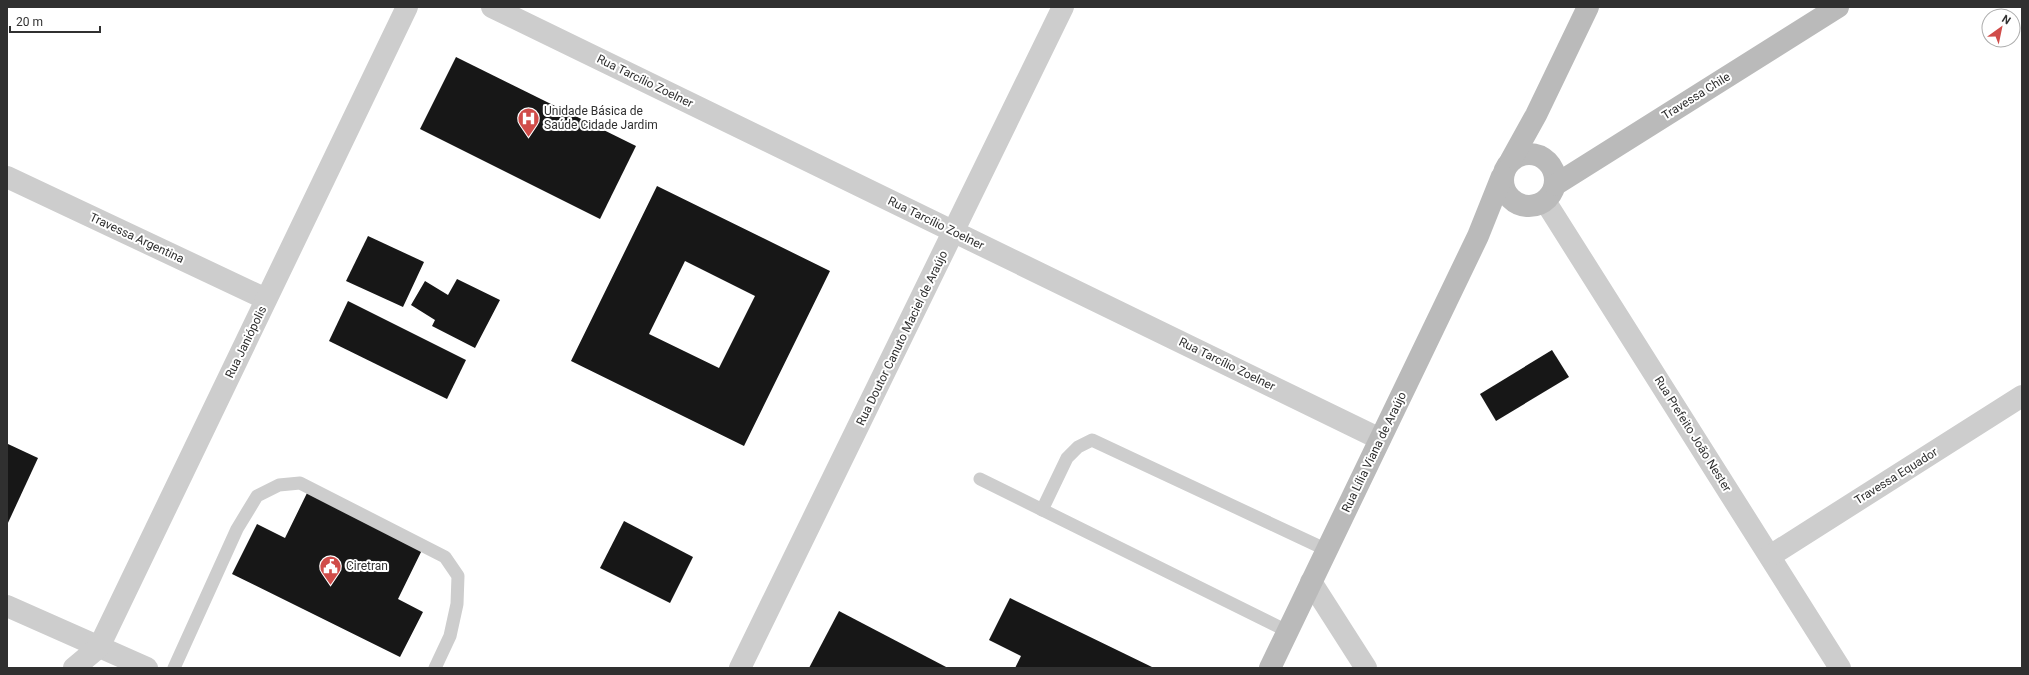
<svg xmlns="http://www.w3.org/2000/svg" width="2029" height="675" font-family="Roboto,sans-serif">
<rect width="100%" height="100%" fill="#fff"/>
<!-- building -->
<g fill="#171717" fill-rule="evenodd">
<path d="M456,57L636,146L600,219L420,129Z"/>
<path d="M657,186L830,271L744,446L571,361ZM685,261L755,296L719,368L649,334Z"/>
<path d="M368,236L424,262L403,307L346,281Z"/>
<path d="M457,279L500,300L475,348L432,326L435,320L411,305L425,281L448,295Z"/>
<path d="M348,301L466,360L447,399L329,341Z"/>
<path d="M1552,350L1569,377L1496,421L1480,394Z"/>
<path d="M8,444L38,458L7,525V447Z"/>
<path d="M308,491L423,548L398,599L423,612L400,657L232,574L257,524L285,538Z"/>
<path d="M624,521L693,557L670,603L600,568Z"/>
<path d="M1010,598L1154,668H1015L1021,656L989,640Z"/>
<path d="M839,611L948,668H809Z"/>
</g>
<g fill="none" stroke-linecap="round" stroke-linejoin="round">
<!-- lane -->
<g stroke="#cdcdcd" stroke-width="13">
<path d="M980,479L1287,631"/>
<path d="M1042,510L1067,458L1078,447L1092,440L1327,550"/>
<path d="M174,668L237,529L257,496L279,485L300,483L445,557L458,576L457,604L450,636L435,668"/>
</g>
<!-- street -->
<g stroke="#cdcdcd" stroke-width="22">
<path d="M492,7L1380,439"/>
<path d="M7,177L266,299"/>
<path d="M1545,201L1840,668"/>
<path d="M1770,556L2022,396"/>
<path d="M1311,582L1366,668"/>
<path d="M7,606L147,668"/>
<path d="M74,668L99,647L407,7"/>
<path d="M740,668L1063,7"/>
</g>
<!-- secondary -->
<g stroke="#bababa" stroke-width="22">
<circle cx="1529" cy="180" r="26"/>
<path d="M1511,160L1536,115L1588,7"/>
<path d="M1555,185L1838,7"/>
<path d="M1270,668L1478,236L1502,176"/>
</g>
</g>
<!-- icons -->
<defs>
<symbol id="hospital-pin" viewBox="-11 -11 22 30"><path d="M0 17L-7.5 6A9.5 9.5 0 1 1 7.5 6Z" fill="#d04c49" stroke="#fff"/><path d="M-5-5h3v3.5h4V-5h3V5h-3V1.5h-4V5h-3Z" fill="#fff"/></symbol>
<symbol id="civic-pin" viewBox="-11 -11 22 30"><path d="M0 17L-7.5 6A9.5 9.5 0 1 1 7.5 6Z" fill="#d04c49" stroke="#fff"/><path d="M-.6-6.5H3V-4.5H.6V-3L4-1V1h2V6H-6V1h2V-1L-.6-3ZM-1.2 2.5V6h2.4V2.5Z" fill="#fff"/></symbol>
</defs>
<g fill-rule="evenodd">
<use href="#hospital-pin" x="516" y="106" width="25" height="34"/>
<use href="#civic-pin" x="318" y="554" width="25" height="34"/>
</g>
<g text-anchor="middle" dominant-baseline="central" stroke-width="4" stroke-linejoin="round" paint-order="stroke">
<!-- street labels -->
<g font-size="12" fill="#303030" stroke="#fff">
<text transform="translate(645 81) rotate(26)">Rua Tarcílio Zoelner</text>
<text transform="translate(1696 96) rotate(-32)">Travessa Chile</text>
<text transform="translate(936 223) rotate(26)">Rua Tarcílio Zoelner</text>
<text transform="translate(137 238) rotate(25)">Travessa Argentina</text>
<text transform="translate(902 338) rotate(-64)">Rua Doutor Canuto Maciel de Araújo</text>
<text transform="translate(246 342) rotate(-64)">Rua Janiópolis</text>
<text transform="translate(1227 364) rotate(26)">Rua Tarcílio Zoelner</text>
<text transform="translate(1693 434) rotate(58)">Rua Prefeito João Nester</text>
<text transform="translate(1374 452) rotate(-64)">Rua Lília Viana de Araújo</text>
<text transform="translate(1896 476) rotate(-32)">Travessa Equador</text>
</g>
<!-- poi labels -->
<g font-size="12" fill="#303030" stroke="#fff" text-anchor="start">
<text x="544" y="111">Unidade Básica de<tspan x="544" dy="14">Saúde Cidade Jardim</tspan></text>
<text x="346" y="566">Ciretran</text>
</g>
</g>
<!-- border -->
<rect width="2029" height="675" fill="none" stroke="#303030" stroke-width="16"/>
<!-- north arrow -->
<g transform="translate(2001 28) rotate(33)"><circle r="19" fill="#ffffff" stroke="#acacac"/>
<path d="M0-3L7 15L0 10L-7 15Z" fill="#d04c49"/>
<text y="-6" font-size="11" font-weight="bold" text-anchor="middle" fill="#303030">N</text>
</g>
<!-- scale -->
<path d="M10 26v6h90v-6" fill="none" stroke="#303030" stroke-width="2"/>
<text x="16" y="26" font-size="12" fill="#303030" stroke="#ffffff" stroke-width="3" paint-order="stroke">20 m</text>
</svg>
